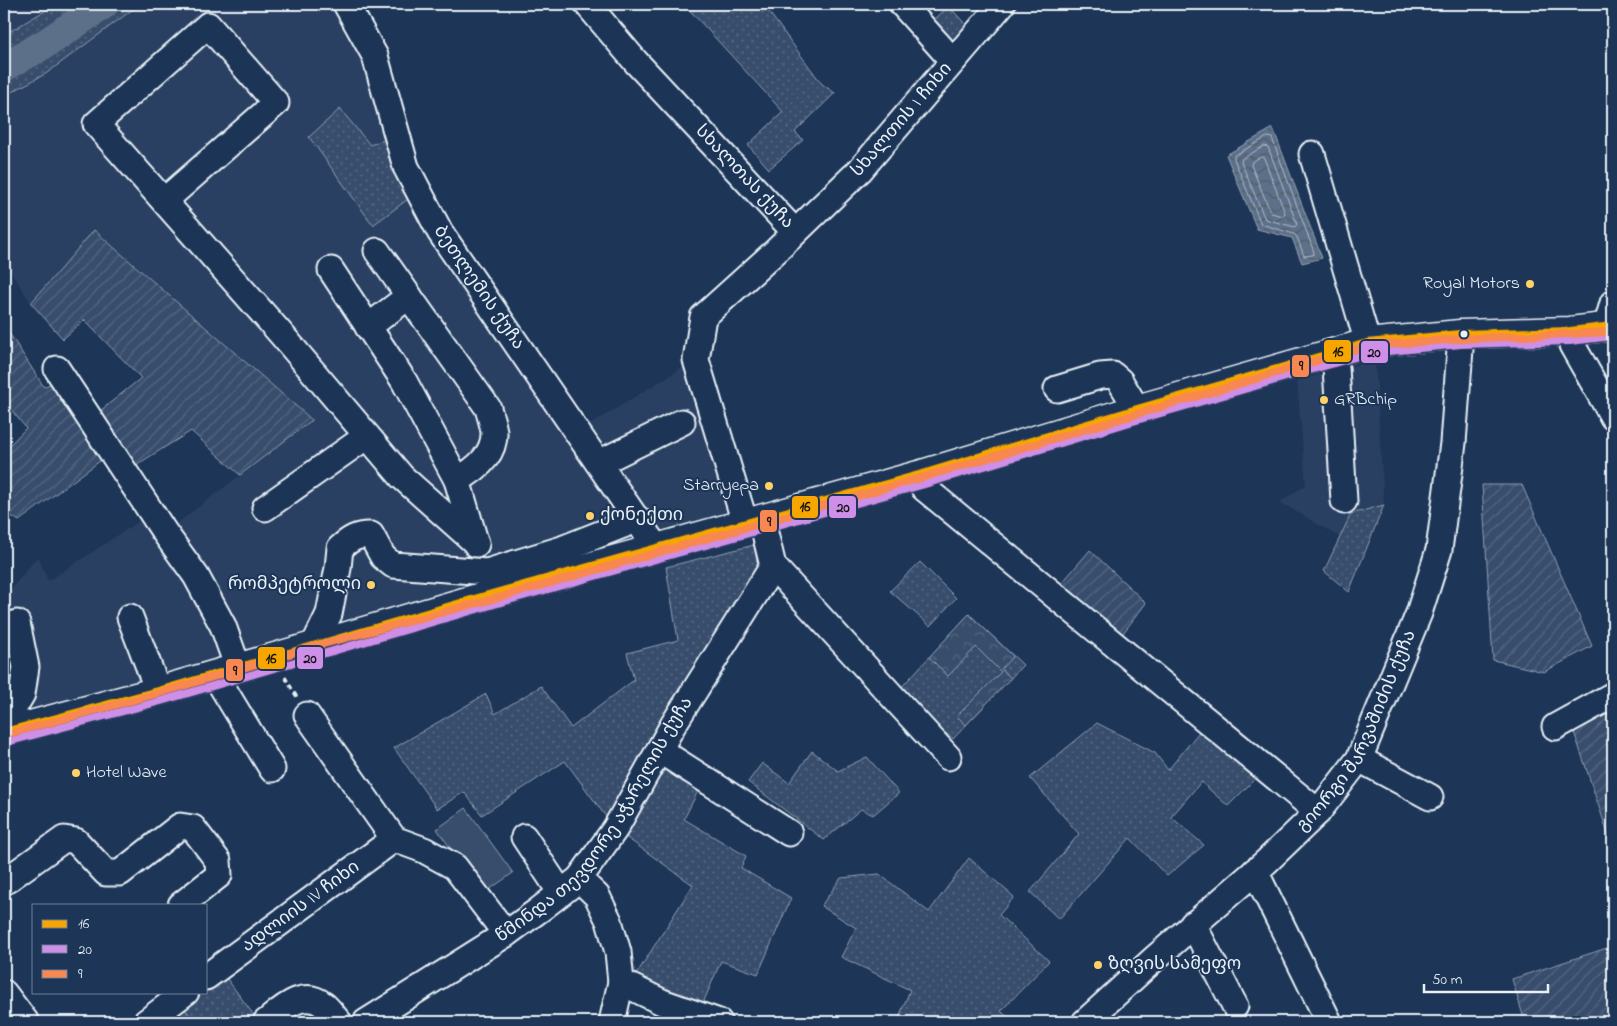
<svg xmlns="http://www.w3.org/2000/svg" width="1617" height="1026" font-family="'Indie Flower','Noto Sans Georgian',sans-serif">
<defs>
<pattern id="grass-dots" width="8" height="8" patternUnits="userSpaceOnUse" patternTransform="scale(1.25)"><rect width="8" height="8" fill="#374d6c"/><path d="M2 2h.1M6 6h.1" fill="none" stroke="#546782" stroke-width="1.8" stroke-linecap="round"/></pattern>
<pattern id="forest-crowns" width="20" height="18" patternUnits="userSpaceOnUse" patternTransform="scale(1.25)"><rect width="20" height="18" fill="#374d6c"/><path d="M2 6a3 3 0 1 1 6 0M12 15a3 3 0 1 1 6 0" fill="none" stroke="#546782"/></pattern>
<pattern id="garden-furrows" width="10" height="10" patternUnits="userSpaceOnUse" patternTransform="scale(1.25)"><rect width="10" height="10" fill="#374d6c"/><path d="M-1 1l2-2M0 10L10 0M9 11l2-2" fill="none" stroke="#546782"/></pattern>
<pattern id="water-waves" width="16" height="10" patternUnits="userSpaceOnUse" patternTransform="scale(1.25)"><rect width="16" height="10" fill="#5d7089"/><path d="M0 5q4-4 8 0t8 0" fill="none" stroke="#505a66"/></pattern>
</defs>
<rect width="100%" height="100%" fill="#1d3557"/>
<filter id="ink" filterUnits="userSpaceOnUse"><feTurbulence type="fractalNoise" baseFrequency=".02" numOctaves="2"/><feDisplacementMap in="SourceGraphic" scale="10" xChannelSelector="R" yChannelSelector="G"/><feConvolveMatrix kernelMatrix="1 2 1 2 8 2 1 2 1" color-interpolation-filters="sRGB"/></filter>
<g filter="url(#ink)">
<!-- built -->
<g fill="#2a4162">
<path d="M4,4H56L4,35Z"/>
<path d="M140,4H346L397,135L370,145L373,225L419,191L578,432L696,359L734,513L637,543L242,658L223,627L221,662L25,713L4,682V598L38,556L48,581L152,513L166,532L312,420L95,230L31,303L4,261V96L47,73Z"/>
<path d="M1375,360L1384,505L1351,514L1341,538L1280,502L1306,485L1297,381Z"/>
</g>
<!-- grass -->
<g fill="url(#grass-dots)" stroke="#909fb2">
<path d="M56,4H140L47,73L4,96V35Z"/>
<path d="M684,4H763L822,84L835,93L795,132L803,140L769,169L748,145L783,112Z"/>
<path d="M949,6L975,35L953,61L924,29Z"/>
<path d="M340,109L370,145L397,135L419,191L373,225L309,137Z"/>
<path d="M1384,505L1349,592L1324,571L1351,514Z"/>
<path d="M754,545L759,572L615,829L565,761L482,815L464,792L437,809L394,748L486,694L495,714L541,686L571,728L634,680L627,653L678,640L666,567Z"/>
<path d="M920,562L956,598L930,626L890,591Z"/>
<path d="M969,614L1023,665L953,739L946,733H941L897,692Z"/>
<path d="M1097,723L1155,753L1168,770L1199,732L1259,775L1228,806L1201,782L1171,817L1204,845L1167,876L1130,838L1059,919L1030,892L1079,834L1030,778Z"/>
<path d="M812,751L838,771L867,757L899,793L873,815L861,809L824,840L748,782L762,763L789,783Z"/>
<path d="M664,759L703,781L684,819L746,856L741,868L791,898L758,974L721,961L700,1010L632,981L693,885L620,833Z"/>
<path d="M969,858L1014,897L999,915L1049,961L1001,1011L1013,1022H897L910,990L841,957L856,928L821,906L841,878L879,874L929,912Z"/>
<path d="M219,968L259,1022H195L177,999L186,992H206V977Z"/>
</g>
<!-- forest -->
<path fill="url(#forest-crowns)" stroke="#909fb2" d="M969,614L1013,656L1001,669L1011,678L966,725L957,716L1001,672L976,647L948,676L929,657Z"/>
<!-- garden -->
<g fill="url(#garden-furrows)" stroke="#909fb2">
<path d="M94,230L312,420L240,475L191,431L125,472L112,452L19,521L4,511V451L26,428L4,401V325L44,387L62,377L90,419L141,378L84,320L63,339L31,303Z"/>
<path d="M1482,485H1522L1592,646L1544,672L1493,660Z"/>
<path d="M1090,550L1146,603L1117,641L1055,591Z"/>
<path d="M1613,698V849L1570,720Z"/>
<path d="M1613,946V1017L1601,1022H1525L1512,979Z"/>
<path d="M177,999L195,1022H146Z"/>
</g>
<!-- pitch -->
<path fill="#374d6c" stroke="#909fb2" d="M466,808L513,873L483,894L437,829Z"/>
<!-- water -->
<path fill="url(#water-waves)" stroke="#95a4b5" d="M1273,128L1322,258L1302,263L1292,238L1257,229L1226,155Z"/>
<g fill="none" stroke-linecap="round" stroke-linejoin="round">
<!-- shore -->
<g stroke="#b0bdcc" stroke-width="1">
<path d="M1268,137L1272,138L1314,252L1313,255L1304,256L1297,237L1294,234L1261,224L1234,159V156Z"/>
<path d="M1265,146L1268,147L1297,224L1295,227L1265,219L1241,162L1242,159Z"/>
<path d="M1261,157L1264,158L1285,213L1283,216L1271,213L1251,165L1252,162Z"/>
</g>
<!-- river -->
<path stroke="#5d7089" stroke-width="30" d="M4,67L48,42L104,4"/>
<defs>
<g id="minor">
<path id="s1" d="M346,4L375,56L406,167L440,232L657,549"/>
<path id="s2" d="M587,4L636,62L795,232"/>
<path d="M902,4L953,61"/>
<path d="M1312,154L1364,330L1367,343"/>
<path d="M164,201L276,103L208,25L96,124L282,335L402,477L476,543"/>
<path d="M377,251L488,408C490,416 493,424 494,432C495,455 476,470 457,480"/>
<path d="M331,270L404,381L457,480L476,544"/>
<path d="M368,327L409,296"/>
<path d="M1606,328L1613,303"/>
<path d="M1572,345L1613,417"/>
<path d="M1336,367L1344,501"/>
<path d="M57,369L165,533L196,576L223,626L238,668"/>
<path d="M1057,389L1100,376L1113,375L1120,381L1137,409"/>
<path d="M599,463L682,422"/>
<path d="M924,488L1318,812"/>
<path d="M265,508L367,436"/>
<path id="s3" d="M745,523L696,360L703,317L776,251L860,170L1002,4"/>
<path d="M765,533L773,566L948,757"/>
<path d="M130,617L158,691"/>
<path d="M314,645L329,614L338,568L340,548C350,539 358,534 371,535L383,557L393,565L487,572L562,549L638,519"/>
<path d="M221,685L272,769"/>
<path d="M12,711L22,694L26,667L17,623"/>
<path d="M307,715L394,839L424,850L455,867L506,934"/>
<path d="M1555,727L1613,695"/>
<path d="M659,750L789,833"/>
<path d="M1359,759L1430,797"/>
<path d="M524,837L561,893"/>
<path d="M1255,871L1329,1022"/>
<path d="M579,879L597,896L609,921L618,952L621,982L662,1002L719,1022"/>
<path d="M4,882L64,839L76,841L106,873H120L180,826L193,828L218,861L219,875L181,905"/>
<path d="M1193,924L1235,1006"/>
<path id="s4" d="M206,977L394,839"/>
<path d="M4,993L26,1022"/>
<path d="M146,1022L186,992"/>
<path d="M266,1022C282,1009 303,988 324,1005C330,1010 334,1017 339,1022"/>
<path id="s5" d="M366,1022L506,934L539,910L579,879L615,829L673,725L773,566"/>
<path d="M612,1022L621,982"/>
<path id="s6" d="M1085,1022L1154,959L1266,862L1318,812L1359,759L1419,613L1439,550L1453,443L1460,349"/>
</g>
<path id="highway" d="M4,732L158,691L495,593L922,474L1137,409L1367,343L1460,334L1570,331L1613,326"/>
</defs>
<!-- minor casing -->
<use href="#minor" stroke="#e8f1f8" stroke-width="29"/>
<!-- highway casing -->
<use href="#highway" stroke="#e8f1f8" stroke-width="31"/>
<!-- path -->
<path stroke="#e8f1f8" stroke-width="3" stroke-dasharray="5 4" stroke-linecap="butt" d="M285,677L298,699"/>
<!-- minor -->
<use href="#minor" stroke="#1d3557" stroke-width="25"/>
<!-- highway -->
<use href="#highway" stroke="#1d3557" stroke-width="28"/>
<defs>
<path id="bus-1" d="M4,732L158,691L495,593L922,474L1137,409L1367,343L1460,334L1570,331L1613,326"/>
<path id="bus-2" d="M7,742L161,701L498,603L925,484L1140,419L1369,353L1461,344L1570,341L1613,336"/>
<path id="bus-3" d="M4,735L160,693L316,646L497,598L921,478L1367,346L1459,339L1612,332"/>
</defs>
<!-- bus-1 casing -->
<use href="#bus-1" stroke="#1d3557" stroke-width="11"/>
<!-- bus-2 casing -->
<use href="#bus-2" stroke="#1d3557" stroke-width="11"/>
<!-- bus-3 casing -->
<use href="#bus-3" stroke="#1d3557" stroke-width="11"/>
<!-- bus-1 -->
<use href="#bus-1" stroke="#f7a600" stroke-width="8"/>
<!-- bus-2 -->
<use href="#bus-2" stroke="#ce8fe9" stroke-width="8"/>
<!-- bus-3 -->
<use href="#bus-3" stroke="#f88751" stroke-width="8"/>
</g>
</g>
<!-- markers -->
<g fill="#ffd166" stroke="#1d3557" stroke-width="2">
<circle cx="1530" cy="284" r="5"/>
<circle cx="1324" cy="400" r="5"/>
<circle cx="769" cy="486" r="5"/>
<circle cx="590" cy="516" r="5"/>
<circle cx="371" cy="585" r="5"/>
<circle cx="76" cy="773" r="5"/>
<circle cx="1098" cy="965" r="5"/>
</g>
<circle fill="#e8f1f8" stroke="#1d3557" stroke-width="2" cx="1464" cy="334" r="4.5"/>
<g text-anchor="middle" dominant-baseline="central" stroke-width="4" stroke-linejoin="round" paint-order="stroke">
<!-- street labels -->
<g font-size="18" fill="#e8f1f8" stroke="#1d3557">
<text stroke="none"><textPath href="#s3" startOffset="494">სხალთის I ჩიხი</textPath></text>
<text stroke="none"><textPath href="#s2" startOffset="234">სხალთას ქუჩა</textPath></text>
<text stroke="none"><textPath href="#s1" startOffset="316">ბეთლემის ქუჩა</textPath></text>
<text stroke="none"><textPath href="#s6" startOffset="404">გიორგი შარვაშიძის ქუჩა</textPath></text>
<text stroke="none"><textPath href="#s5" startOffset="312">წმინდა თევდორე აჭარელის ქუჩა</textPath></text>
<text stroke="none"><textPath href="#s4" startOffset="118">ადლიის IV ჩიხი</textPath></text>
</g>
<!-- poi labels -->
<g font-size="18" fill="#e8f1f8" stroke="#1d3557" text-anchor="start">
<text x="1520" y="284" text-anchor="end">Royal Motors</text>
<text x="1334" y="400">GRBchip</text>
<text x="759" y="486" text-anchor="end">Starryepa</text>
<text x="600" y="516">ქონექთი</text>
<text x="361" y="585" text-anchor="end">რომპეტროლი</text>
<text x="86" y="773">Hotel Wave</text>
<text x="1108" y="965">ზღვის სამეფო</text>
</g>
</g>
<g stroke="#1d3557" stroke-width="2">
<rect x="1323" y="339" width="29" height="24" rx="5" fill="#f7a600"/>
<rect x="1360" y="340" width="29" height="24" rx="5" fill="#ce8fe9"/>
<rect x="1291" y="354" width="19" height="24" rx="5" fill="#f88751"/>
<rect x="791" y="495" width="28" height="24" rx="5" fill="#f7a600"/>
<rect x="828" y="495" width="29" height="24" rx="5" fill="#ce8fe9"/>
<rect x="759" y="509" width="19" height="24" rx="5" fill="#f88751"/>
<rect x="296" y="646" width="28" height="24" rx="5" fill="#ce8fe9"/>
<rect x="257" y="646" width="29" height="24" rx="5" fill="#f7a600"/>
<rect x="225" y="658" width="19" height="24" rx="5" fill="#f88751"/>
</g>
<g font-size="14" text-anchor="middle" font-weight="bold" fill="#111">
<text x="1338" y="356">16</text>
<text x="1374" y="357">20</text>
<text x="1301" y="370">9</text>
<text x="805" y="511">16</text>
<text x="843" y="512">20</text>
<text x="769" y="526">9</text>
<text x="310" y="663">20</text>
<text x="271" y="663">16</text>
<text x="235" y="675">9</text>
</g>
<!-- margin -->
<rect width="1617" height="1026" fill="none" stroke="#1d3557" stroke-width="20"/>
<rect x="10" y="10" width="1597" height="1006" fill="none" stroke="#e8f1f8" stroke-width="2" filter="url(#ink)"/>
<!-- legend -->
<rect x="32" y="904" width="175" height="90" fill="#1d3557" stroke="#6e8097"/>
<rect x="42" y="920" width="25" height="8" fill="#f7a600" stroke="#6e8097"/>
<text x="78" y="928" font-size="15" fill="#e8f1f8">16</text>
<rect x="42" y="945" width="25" height="8" fill="#ce8fe9" stroke="#6e8097"/>
<text x="78" y="954" font-size="15" fill="#e8f1f8">20</text>
<rect x="42" y="970" width="25" height="8" fill="#f88751" stroke="#6e8097"/>
<text x="78" y="978" font-size="15" fill="#e8f1f8">9</text>
<!-- scale -->
<path d="M1424 984v8h124v-8" fill="none" stroke="#e8f1f8" stroke-width="2.5"/>
<text x="1432" y="984" font-size="15" fill="#e8f1f8" stroke="#1d3557" stroke-width="4" paint-order="stroke">50 m</text>
</svg>
